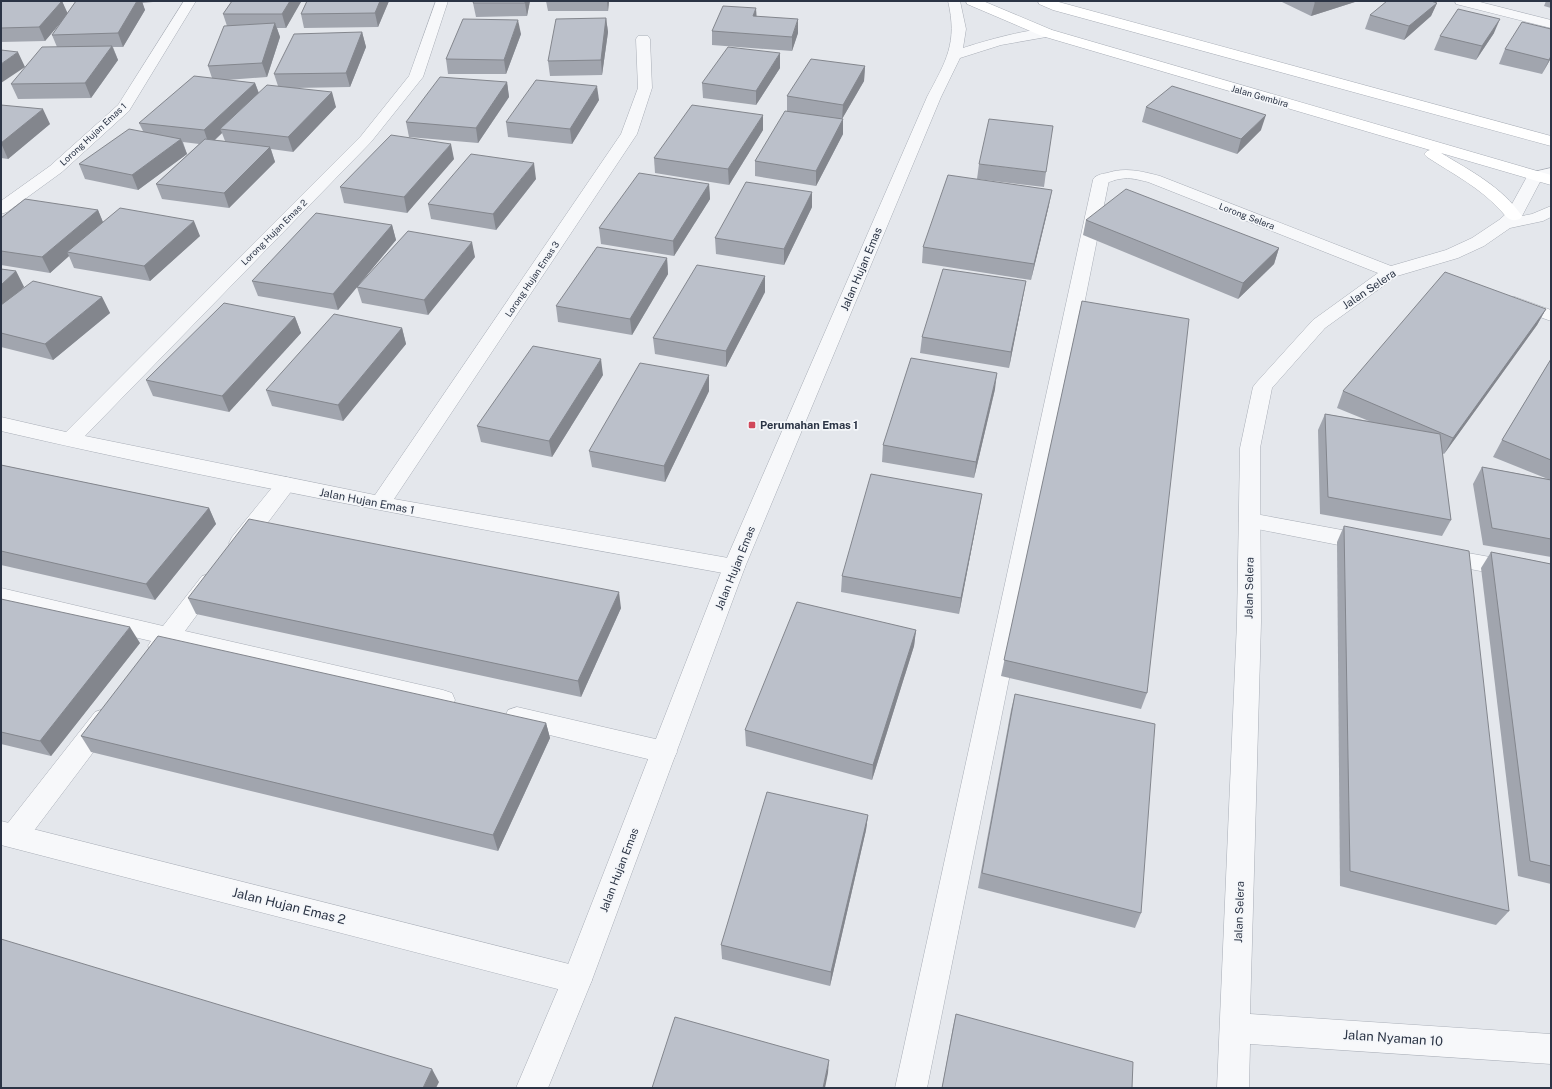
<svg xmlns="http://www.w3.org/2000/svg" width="1552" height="1089" font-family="'Public Sans',sans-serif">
<rect width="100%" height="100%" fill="#e4e7ec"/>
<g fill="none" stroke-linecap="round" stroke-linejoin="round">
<defs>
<g id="service">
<path d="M1101,175L1107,177L1109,180L927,1088H895L1093,180L1095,177Z"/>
<path d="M286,477L293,479L296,484L293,489L248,549L240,551L232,549L229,543L232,537L279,479Z"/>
<path d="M1250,513L1369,535L1377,537L1380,543L1377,549L1369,551L1242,526L1239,521L1242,516Z"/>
<path d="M1440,548L1551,568V584L1432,562L1429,556L1432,550Z"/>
<path d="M210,574L218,576L221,582L185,631L443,690L452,693L455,700L452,707L443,710L173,646C167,655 162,656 152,652L148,646L151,641L1,606V588L163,626L202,576Z"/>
<path d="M517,707L664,741L673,744L677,752L673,760L664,763L517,727L508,724L505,717L508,710Z"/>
<path d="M104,709L113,712L116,719L113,726L24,844L14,848L4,844L1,835L4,828L95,712Z"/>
</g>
<g id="minor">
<path d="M184,1H196L129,111L62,172L7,212L1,214V201L50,166L118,105Z"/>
<path d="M436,1H448L423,77L371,142L85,436L375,495L621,134L638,88L636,39L638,36H648L650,39L652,88L637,134L394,499L734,559L742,561L745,567L742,573L734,575C489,531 244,487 1,431V417L66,432L361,136L409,76Z"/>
<path d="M1455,1H1476L1551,20V28L1456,4Z"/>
<path d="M1551,168V178L1541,180L1522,216L1532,214L1551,206V217L1543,221L1510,228L1484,246L1458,258L1397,276L1325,328L1272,388L1260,448L1261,622L1250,1014L1551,1034V1064L1250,1044L1249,1088H1217L1237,622L1240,448L1253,387L1256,383L1313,320L1378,273L1148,182C1139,180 1130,177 1120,179C1111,180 1105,186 1095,183L1093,180C1096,175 1101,174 1107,173C1125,167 1141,171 1160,176L1391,266L1446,250L1472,238L1499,220L1507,213L1529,173Z"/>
<path d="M1515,297L1551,310V321L1509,306L1506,302L1509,298Z"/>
<path d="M1,821L577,966L587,970L592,980L587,990L577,994L1,845Z"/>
</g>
<path id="tertiary" d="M948,1H960L966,29L963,48C981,42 1035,26 1052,30L1054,33L1052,36L1001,45L960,58L941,97L745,567L592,980L548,1088H516L562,980L723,567L927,97C946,61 958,43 948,1Z"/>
<g id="secondary">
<path d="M966,1H983L1052,30L1551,175V185L1441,153C1471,171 1502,187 1522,216L1520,219C1511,222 1508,219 1502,212C1481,188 1453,174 1427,157L1424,154L1427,151L1430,150L1042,36L967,4Z"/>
<path d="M1038,1H1055L1551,136V146L1053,10L1039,4Z"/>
</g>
</defs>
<!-- service casing -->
<use href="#service" stroke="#a9aeb7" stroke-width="1"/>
<!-- minor casing -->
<use href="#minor" stroke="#a9aeb7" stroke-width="1"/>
<!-- tertiary casing -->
<use href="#tertiary" stroke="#a9aeb7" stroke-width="1"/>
<!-- secondary casing -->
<use href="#secondary" stroke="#a9aeb7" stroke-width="1"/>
<!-- service -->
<use href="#service" fill="#f7f8fa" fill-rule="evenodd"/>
<!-- minor -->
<use href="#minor" fill="#f7f8fa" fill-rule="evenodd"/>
<!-- tertiary -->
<use href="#tertiary" fill="#f7f8fa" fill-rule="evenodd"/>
<!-- secondary -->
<use href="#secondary" fill="#fff" fill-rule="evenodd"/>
</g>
<!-- wall -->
<g fill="#a1a5ae" fill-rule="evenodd">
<path d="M1,1H62L67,14L76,1H154L153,2L142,3L145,10L123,47H113L118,60L91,98L18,99L11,84L57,47L52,35L61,22L45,41L1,42Z"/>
<path d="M232,1H301L286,28H277L280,37L267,77L227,80L255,83L259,93L278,86L274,74L362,32L366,47L350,87L294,88L336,107L293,152L271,149L275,162L229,208L162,199L156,184L199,144L183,142L187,154L138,190L85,179L79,164L143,131L139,123L212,78L208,66L227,26L223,14ZM222,133L225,141L215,140Z"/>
<path d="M307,1H389L378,27L304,28L301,14Z"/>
<path d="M530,1L527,16L476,17L473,3Z"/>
<path d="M546,1H609L608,11H548Z"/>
<path d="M1282,1H1358L1311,16L1282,2Z"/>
<path d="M1546,1H1551V8L1544,6Z"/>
<path d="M1437,3L1431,16L1404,40L1365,29L1370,15Z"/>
<path d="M756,16L798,33L792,51L712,45V31Z"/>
<path d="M606,18L608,32L602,75L550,76L548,61Z"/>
<path d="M1551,29V58L1542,74L1499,64L1505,49Z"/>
<path d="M1494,33L1476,60L1434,50L1440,36Z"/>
<path d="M521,34L506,74H448L446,59Z"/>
<path d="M865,66L864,81L842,119H843V134L816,186L755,176V161L787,111V96Z"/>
<path d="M780,68L756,105L703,98L702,83Z"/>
<path d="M507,82L509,97L478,143L409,137L406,122Z"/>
<path d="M599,100L572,144L508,137L506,122Z"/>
<path d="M1,105L50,124L8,159L1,158Z"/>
<path d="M1146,107L1261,130L1237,154L1142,122Z"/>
<path d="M763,130L729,185L655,173L654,158Z"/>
<path d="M454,159L407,213L344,203L340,187Z"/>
<path d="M979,164L1046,172L1044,187L977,179Z"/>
<path d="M536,179L496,230L431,219L428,204Z"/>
<path d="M709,184L710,199L674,256L601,244L599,228Z"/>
<path d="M812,192V207L784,265L716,254L715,238Z"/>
<path d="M1049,205L1031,280L922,263L923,247Z"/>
<path d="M98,210L103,222L200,236L150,281L74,268L69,256L50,273L1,265V218Z"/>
<path d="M1086,220L1279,248L1274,264L1238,299L1083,235Z"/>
<path d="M392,225L396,240L338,310L258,296L252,281Z"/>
<path d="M475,257L428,315L362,303L357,287Z"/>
<path d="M667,258L668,274L632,335L558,322L556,306Z"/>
<path d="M1,269L16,271L24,287L18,292L102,297L110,313L53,360L1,347Z"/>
<path d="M765,276V292L726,367L655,354L653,338Z"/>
<path d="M1026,281L1023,297L1009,368L920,353L922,337Z"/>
<path d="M1082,301L1147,693L1141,709L1001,676Z"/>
<path d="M1546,309L1537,325L1444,454L1442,453L1451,520L1442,536L1320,514L1318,430L1325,414L1369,421L1337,408L1343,391Z"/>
<path d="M295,317L301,333L229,412L153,396L146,380Z"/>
<path d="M402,328L406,344L343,421L272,406L266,390Z"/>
<path d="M1551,359V557L1483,545L1473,484L1482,467L1548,479L1493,457L1502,440Z"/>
<path d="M603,375L552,457L481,442L477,426Z"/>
<path d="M709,375V391L665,482L592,467L589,451Z"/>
<path d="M995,389L974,478L882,462L883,445Z"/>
<path d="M1,465L209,508L216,524L155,600L1,565Z"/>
<path d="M982,494L959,614L841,592L842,576Z"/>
<path d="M1344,526L1509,911L1496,925L1340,886L1337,542Z"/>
<path d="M1491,552L1551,564V884L1518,876L1481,568Z"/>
<path d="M188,598L621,608L581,697L196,614Z"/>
<path d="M1,599L140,643L51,756L1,744Z"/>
<path d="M916,630L914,646L872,780L746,746L745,730Z"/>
<path d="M1015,694L1141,913L1135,928L978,888L1011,710Z"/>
<path d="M546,723L550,738L498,851L91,752L81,736Z"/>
<path d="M868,815L866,830L830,986L722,959L721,945Z"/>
<path d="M956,1014L1132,1088H942L953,1027Z"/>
</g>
<!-- shaded-wall -->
<g fill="#83868d">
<path d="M62,1L68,14L45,41L39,27Z"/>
<path d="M137,1H142L145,10L123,47L118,33Z"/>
<path d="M290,1H301V2L286,28L282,14Z"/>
<path d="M380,1H389L378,27L375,13Z"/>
<path d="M525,1H530L527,16L525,3Z"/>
<path d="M607,1H609L608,11Z"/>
<path d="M1320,1H1358L1311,16L1315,2Z"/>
<path d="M1437,3L1431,16L1404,40L1409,26Z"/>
<path d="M756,8L757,22L753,16Z"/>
<path d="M606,18L608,32L602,75L601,60Z"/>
<path d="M798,19V33L792,51V37Z"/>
<path d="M1500,19L1494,33L1476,60L1482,46Z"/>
<path d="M518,20L521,34L506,74L504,60Z"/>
<path d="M275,23L280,37L267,77L262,63Z"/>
<path d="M362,32L366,47L350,87L346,73Z"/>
<path d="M112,46L118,60L91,98L85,83Z"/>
<path d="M18,52L25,67L1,83V64Z"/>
<path d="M780,53V68L756,105V91Z"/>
<path d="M1551,56V58L1542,74Z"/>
<path d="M865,66L864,81L842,119L843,105Z"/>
<path d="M507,82L509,97L478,143L476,128Z"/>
<path d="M255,83L260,97L220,129L222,133L209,145L204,130Z"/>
<path d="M597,86L599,100L572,144L570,129Z"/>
<path d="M332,92L336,107L293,152L288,137Z"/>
<path d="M43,109L50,124L8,159L1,143Z"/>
<path d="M763,115V130L729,185L728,169Z"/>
<path d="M1266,115L1261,130L1237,154L1241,139Z"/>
<path d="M843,119V134L816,186V171Z"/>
<path d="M181,139L187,154L138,190L132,175Z"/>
<path d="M451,144L454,159L407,213L404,197Z"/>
<path d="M270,147L275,162L229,208L224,193Z"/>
<path d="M534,163L536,179L496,230L493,214Z"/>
<path d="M709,184L710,199L674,256L673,241Z"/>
<path d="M1052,190L1049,205L1031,280L1034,264Z"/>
<path d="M812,192V207L784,265V249Z"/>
<path d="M98,210L104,225L67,252L69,256L50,273L42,257Z"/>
<path d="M194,221L200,236L150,281L144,266Z"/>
<path d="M392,225L396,240L338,310L333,294Z"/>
<path d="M472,242L475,257L428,315L424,300Z"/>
<path d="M1279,248L1274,264L1238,299L1243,283Z"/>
<path d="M667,258L668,274L632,335L630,319Z"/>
<path d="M16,271L24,287L1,308V285Z"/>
<path d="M765,276V292L726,367V351Z"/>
<path d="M1026,281L1023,297L1009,368L1011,352Z"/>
<path d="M102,297L110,313L53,360L45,344Z"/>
<path d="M1546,309L1537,325L1444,454L1453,438Z"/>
<path d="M295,317L301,333L229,412L222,396Z"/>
<path d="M402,328L406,344L343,421L338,405Z"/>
<path d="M601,359L603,375L552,457L549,441Z"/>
<path d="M997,373L995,389L974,478L976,462Z"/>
<path d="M709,375V391L665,482L664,466Z"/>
<path d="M982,494L979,510L959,614L961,598Z"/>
<path d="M209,508L216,524L155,600L146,584Z"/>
<path d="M619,592L621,608L581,697L578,681Z"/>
<path d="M130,627L140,643L51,756L40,741Z"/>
<path d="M916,630L914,646L872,780L873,765Z"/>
<path d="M546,723L550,738L498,851L493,835Z"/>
<path d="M868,815L866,830L830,986L831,972Z"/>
<path d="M829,1060L828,1073L825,1088H823Z"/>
<path d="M432,1069L439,1082L436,1088H423Z"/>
</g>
<!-- building -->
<g fill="#bbc0ca" stroke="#83868d">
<path d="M1,1H62L39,27L1,28Z"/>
<path d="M76,1H137L118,33L52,35Z"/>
<path d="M232,1H290L282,14H223Z"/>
<path d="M307,1H380L375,13L301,14Z"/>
<path d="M474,1H525V3H473Z"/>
<path d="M1312,1H1320L1315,2Z"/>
<path d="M1387,1H1431L1437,3L1409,26L1370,15Z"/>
<path d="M723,6L756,8L753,16L798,19L792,37L712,31Z"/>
<path d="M1458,9L1500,19L1482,46L1440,36Z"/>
<path d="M606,18L601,60L548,61L556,19Z"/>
<path d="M463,19L518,20L504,60L446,59Z"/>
<path d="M1522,22L1551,29V56L1549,60L1505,49Z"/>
<path d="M275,23L262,63L208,66L224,26Z"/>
<path d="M362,32L346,73L274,74L294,34Z"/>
<path d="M112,46L85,83L11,84L42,47Z"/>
<path d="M728,47L780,53L756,91L702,83Z"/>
<path d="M1,50L18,52L1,64Z"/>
<path d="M811,59L865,66L843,105L787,96Z"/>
<path d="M194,76L255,83L204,130L139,123Z"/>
<path d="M440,77L507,82L476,128L406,122Z"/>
<path d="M536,80L597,86L570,129L506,122Z"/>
<path d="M267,85L332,92L288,137L220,129Z"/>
<path d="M1172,86L1266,115L1241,139L1146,107Z"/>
<path d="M1,105L43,109L1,143Z"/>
<path d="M692,105L763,115L728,169L654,158Z"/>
<path d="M785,111L843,119L816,171L755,161Z"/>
<path d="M989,119L1053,126L1046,172L979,164Z"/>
<path d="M129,129L181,139L132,175L79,164Z"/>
<path d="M391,135L451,144L404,197L340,187Z"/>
<path d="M205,139L270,147L224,193L156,184Z"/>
<path d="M471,154L534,163L493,214L428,204Z"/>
<path d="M639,173L709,184L673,241L599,228Z"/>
<path d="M948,175L1052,190L1034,264L923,247Z"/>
<path d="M746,182L812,192L784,249L715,238Z"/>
<path d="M1126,189L1279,248L1243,283L1086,220Z"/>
<path d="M25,199L98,210L42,257L1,251V218Z"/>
<path d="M120,208L194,221L144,266L67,252Z"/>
<path d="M316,213L392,225L333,294L252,281Z"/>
<path d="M408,231L472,242L424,300L357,287Z"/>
<path d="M597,247L667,258L630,319L556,306Z"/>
<path d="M697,265L765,276L726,351L653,338Z"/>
<path d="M1,269L16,271L1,285Z"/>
<path d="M943,269L1026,281L1011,352L922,337Z"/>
<path d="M1445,272L1546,309L1453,438L1343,391Z"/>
<path d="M33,281L102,297L45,344L1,333V305Z"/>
<path d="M1082,301L1189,319L1147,693L1004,660Z"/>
<path d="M224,303L295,317L222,396L146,380Z"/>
<path d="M334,314L402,328L338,405L266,390Z"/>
<path d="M533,346L601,359L549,441L477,426Z"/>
<path d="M911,358L997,373L976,462L883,445Z"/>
<path d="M1551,359V460L1502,440Z"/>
<path d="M640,363L709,375L664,466L589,451Z"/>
<path d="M1325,414L1440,434L1451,520L1328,497Z"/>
<path d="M1,465L209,508L146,584L1,551Z"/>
<path d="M1482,467L1551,480V539L1492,528Z"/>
<path d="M871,474L982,494L961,598L842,576Z"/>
<path d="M249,519L619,592L578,681L188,598Z"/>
<path d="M1344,526L1469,551L1509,911L1350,871Z"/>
<path d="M1491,552L1551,564V866L1530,861Z"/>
<path d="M1,599L130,627L40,741L1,732Z"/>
<path d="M797,602L916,630L873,765L745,730Z"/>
<path d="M158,636L546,723L493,835L81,736Z"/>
<path d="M1015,694L1155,724L1141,913L982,873Z"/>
<path d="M767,792L868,815L831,972L721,945Z"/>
<path d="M1,939L432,1069L423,1088H1Z"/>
<path d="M956,1014L1133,1062L1132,1088H942Z"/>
<path d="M675,1017L829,1060L823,1088H652Z"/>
</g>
<!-- markers -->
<rect fill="#d1495b" stroke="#f4f6f9" stroke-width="1.5" x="748" y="421" width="8" height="8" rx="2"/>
<g text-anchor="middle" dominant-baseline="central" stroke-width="3.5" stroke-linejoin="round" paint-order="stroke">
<!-- far-street labels -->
<g font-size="9" fill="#2b3445" stroke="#f4f6f9">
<text transform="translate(1260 96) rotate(16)">Jalan Gembira</text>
<text transform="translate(93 134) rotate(-43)">Lorong Hujan Emas 1</text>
<text transform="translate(1247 216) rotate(21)">Lorong Selera</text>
<text transform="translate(274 232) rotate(-45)">Lorong Hujan Emas 2</text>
<text transform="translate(532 279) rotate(-56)">Lorong Hujan Emas 3</text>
</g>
<!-- street labels -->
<g font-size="11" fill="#2b3445" stroke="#f4f6f9">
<text transform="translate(861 269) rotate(-67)">Jalan Hujan Emas</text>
<text transform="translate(1369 289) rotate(-34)">Jalan Selera</text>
<text transform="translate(367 501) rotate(11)">Jalan Hujan Emas 1</text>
<text transform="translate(735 568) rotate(-68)">Jalan Hujan Emas</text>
<text transform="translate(1249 588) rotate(-89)">Jalan Selera</text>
<text transform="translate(619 870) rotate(-69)">Jalan Hujan Emas</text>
<text transform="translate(1239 912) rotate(-88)">Jalan Selera</text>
</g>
<!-- poi labels -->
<g font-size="11" font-weight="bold" fill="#2b3445" stroke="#f4f6f9" text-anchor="start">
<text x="760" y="425">Perumahan Emas 1</text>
</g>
<!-- near-street labels -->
<g font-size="13" fill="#2b3445" stroke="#f4f6f9">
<text transform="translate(289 906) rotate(14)">Jalan Hujan Emas 2</text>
<text transform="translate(1393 1038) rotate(4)">Jalan Nyaman 10</text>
</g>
</g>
<!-- border -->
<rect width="1552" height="1089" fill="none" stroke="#2b3445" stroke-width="4"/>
</svg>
